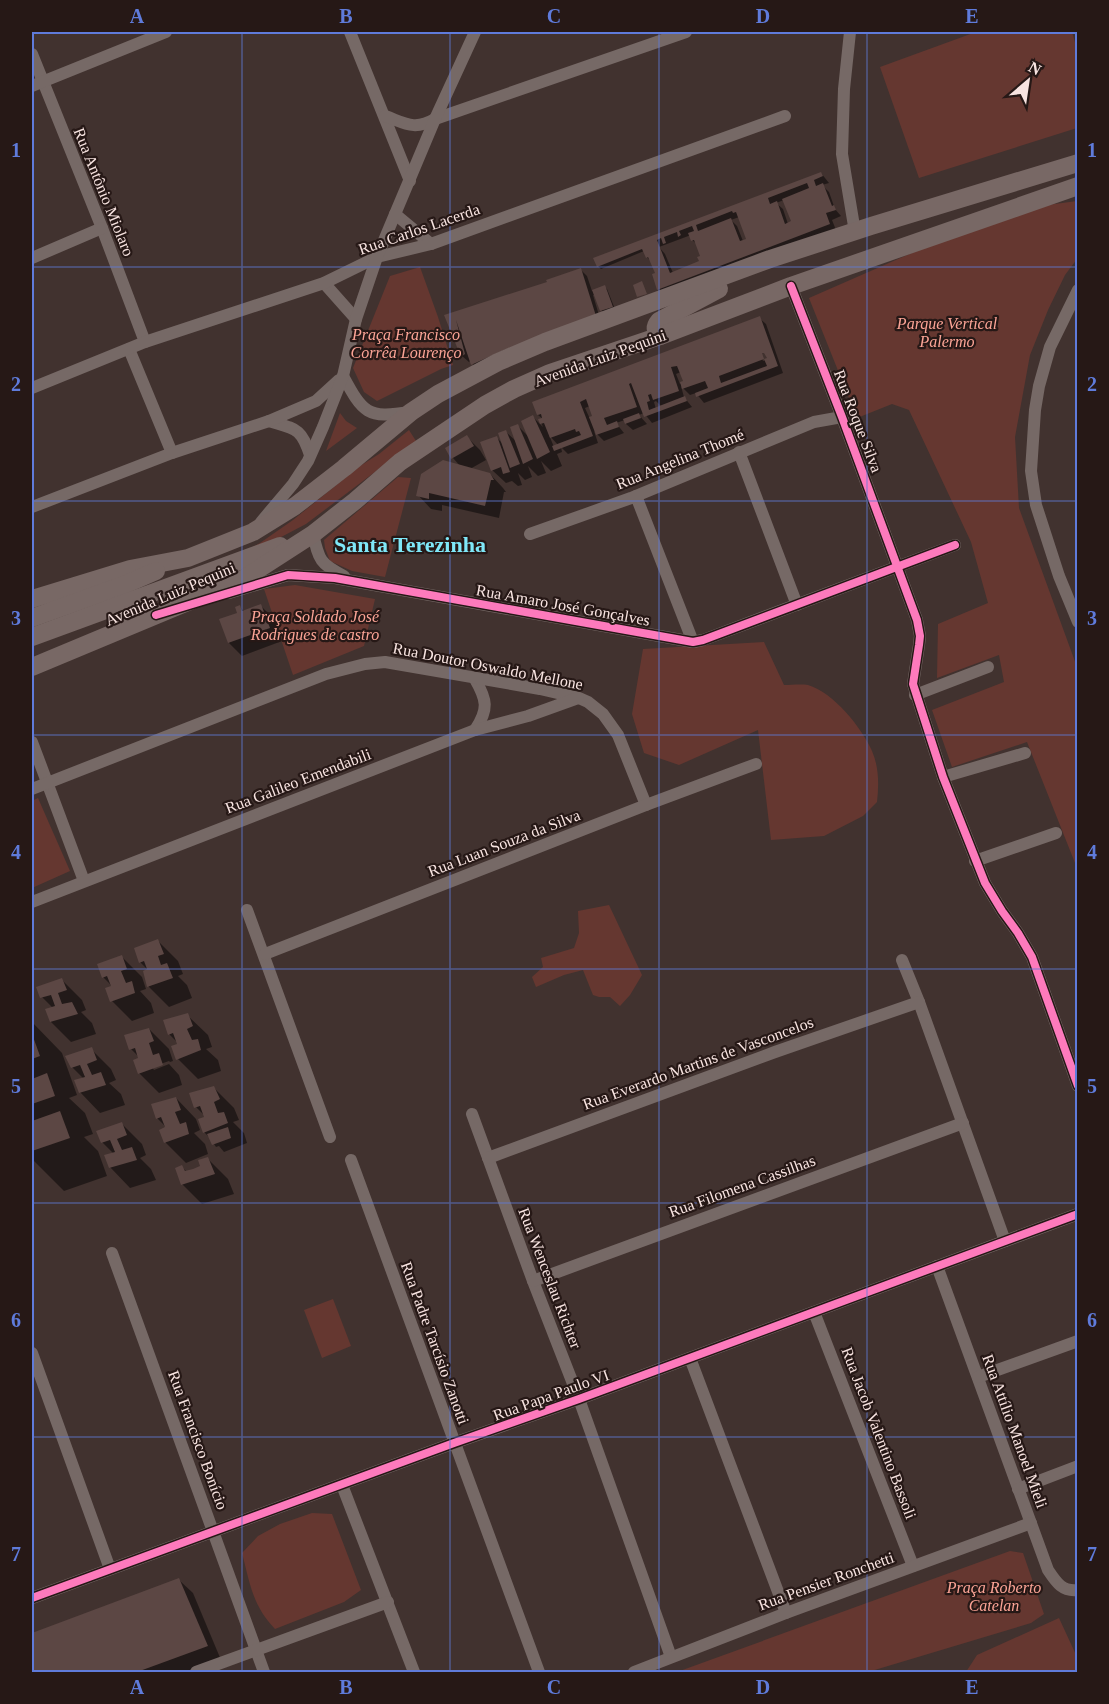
<svg xmlns="http://www.w3.org/2000/svg" width="1109" height="1704" font-family="Georgia,serif">
<rect width="100%" height="100%" fill="#41322f"/>
<!-- green -->
<g fill="#653730">
<path d="M976,32H1072L1077,49V128L919,178L880,67Z"/>
<path d="M1077,201V259L1065,275L1048,310L1030,355L1015,437L1019,508L1077,667V868L1027,742L952,767L932,710L1004,682L999,655L937,678L938,624L988,603L971,542L909,410L892,404L857,418L809,298L978,224L1040,206Z"/>
<path d="M420,267L438,317L453,365L441,369L377,401L364,392L353,368L390,276Z"/>
<path d="M340,413L346,421L357,428L326,451Z"/>
<path d="M409,430L416,441L306,524L264,546L225,562L260,543L293,520L360,466L379,454Z"/>
<path d="M398,477L411,478L385,577L352,571L330,561L325,548L324,540Z"/>
<path d="M295,585L375,599L364,646L293,675L264,589Z"/>
<path d="M764,642L784,685C791,685 801,684 808,685C833,692 862,728 872,751C879,767 879,785 877,802L863,816L824,836L771,840L758,730L679,765L644,753L632,714L643,649Z"/>
<path d="M38,798L70,871L32,888V801Z"/>
<path d="M609,905L642,975L630,995L620,1006L610,997H599L593,995L583,970L564,975L536,987L532,977L543,967L541,958L574,948L579,933L578,911Z"/>
<path d="M333,1299L351,1346L322,1358L304,1310Z"/>
<path d="M312,1513L332,1514L361,1590L344,1602L275,1629C252,1605 250,1583 242,1553L258,1536L280,1524Z"/>
<path d="M1010,1551L1023,1553L1044,1614L1031,1623L868,1672H677Z"/>
<path d="M1059,1618L1077,1657V1672H966L977,1655Z"/>
</g>
<!-- shadow -->
<g fill="#0007" fill-rule="evenodd">
<path d="M821,173L829,183L822,185L829,192L835,209L841,216L832,220L836,230L665,295L659,289L657,274L652,263L647,257L644,251L601,269L598,266L641,242ZM784,200L793,222L788,224L783,209L776,203ZM739,217L747,240L743,241L737,226L731,220ZM691,235L692,240L698,245L702,257L701,262L673,273L665,254L659,247Z"/>
<path d="M581,270L587,276L592,291L604,287L607,289L615,309L604,313L602,311L595,295H593L601,322L479,371L473,364L471,360L469,362L462,356L446,316L549,283Z"/>
<path d="M759,318L766,324L783,373L704,403L696,393L690,395L681,386L684,397L692,407L652,423L644,413L639,415L647,424L633,430L626,424L625,420L616,423L624,433L604,441L594,431L598,443L568,454L561,447L562,452L557,454L562,466L551,471L541,461L546,473L538,476L528,466L532,477L525,480L518,473L522,485L518,486L512,481L506,483L492,470L496,437L504,445L506,432L517,442L518,426L529,437L533,417L543,427L540,420L543,419L538,415ZM765,351L769,359L763,361L760,352ZM681,372L685,382L680,384L676,374ZM656,401L662,407L656,409L654,402ZM590,406L594,417L590,419L585,408ZM549,435L558,445L554,447Z"/>
<path d="M467,437L480,450L486,460L470,469L490,474L503,488L506,492H504L499,518L442,505V511L431,509L418,495L461,467L453,458L447,448Z"/>
<path d="M261,606L274,619L282,641L242,656L229,643L239,614L240,607L245,612Z"/>
<path d="M158,941L178,961L183,974L178,976L187,985L192,998L169,1007L149,987L145,972L149,971L140,962Z"/>
<path d="M122,957L142,977L146,989L140,991L151,1003L154,1013L132,1021L112,1001L113,987L103,977Z"/>
<path d="M62,980L82,1000L86,1010L81,1012L92,1023L96,1034L71,1042L51,1022L53,1008L42,997Z"/>
<path d="M187,1015L208,1035L212,1047L206,1049L218,1060L221,1071L198,1079L178,1059L179,1044L169,1034Z"/>
<path d="M32,1022L62,1053L77,1095L69,1098L85,1113L93,1134L84,1137L98,1151L107,1176L64,1191L32,1159V1080H33L32,1078Z"/>
<path d="M149,1029L169,1049L173,1061L170,1062L169,1061L152,1067L154,1070L169,1064L179,1075L182,1085L159,1093L139,1073L141,1059L131,1049Z"/>
<path d="M91,1049L111,1069L116,1080L109,1083L121,1094L125,1105L100,1113L80,1092L84,1079L72,1067Z"/>
<path d="M214,1088L234,1108L239,1120L233,1122L244,1133L247,1143L224,1152L219,1146L216,1147L210,1138L204,1132L206,1117L196,1107Z"/>
<path d="M176,1098L196,1119L200,1130L194,1133L205,1144L208,1154L186,1163L166,1143L161,1131L167,1128L157,1118Z"/>
<path d="M122,1124L142,1144L146,1155L140,1158L151,1169L156,1180L130,1188L110,1167L114,1154L102,1142Z"/>
<path d="M208,1159L228,1179L234,1194L202,1204L182,1184V1167L187,1172L202,1167Z"/>
<path d="M179,1580L193,1593L221,1660L186,1672H32V1634Z"/>
</g>
<!-- building -->
<g fill="#5c4744" fill-rule="evenodd">
<path d="M821,172L823,176L814,180L816,186L823,183L832,206L834,205L836,210L826,213L830,224L657,290L652,274L655,273L648,257L646,258L642,249L597,267L593,258ZM807,183L809,188L782,199L791,221L785,224L777,201L770,204L768,198ZM732,211L733,213L736,212L746,239L740,241L731,218L698,231L696,225ZM692,226L694,231L688,233L691,241L694,240L700,256L697,257L699,261L670,273L657,240L661,238L663,244L666,243L664,237L677,232L678,237L681,235L679,231Z"/>
<path d="M581,268L596,316L504,350L471,365L456,320L465,354L461,357L444,315L547,282L546,280Z"/>
<path d="M642,281L647,294L637,297L633,285Z"/>
<path d="M605,285L613,307L600,311L592,290Z"/>
<path d="M760,316L778,366L696,397L695,393L708,388L705,381L682,389L680,382L683,381L677,366L671,367L679,391L653,400L651,394L648,395L650,401L647,402L649,410L685,396L687,401L644,417L631,383L629,384L637,407L604,418L607,425L617,421L619,427L596,435L589,417L592,416L586,399L580,402L593,436L554,451L552,446L581,435L579,431L576,432L575,429L550,438L544,423L540,424L538,419L542,418L541,414L537,415L532,402ZM762,353H764L767,358L764,359L767,366L721,383L719,376L764,359Z"/>
<path d="M639,413L641,418L625,424L623,419Z"/>
<path d="M533,415L550,452L537,459L521,421Z"/>
<path d="M518,424L533,459L523,464L510,427Z"/>
<path d="M506,430L520,464L510,468L498,433Z"/>
<path d="M467,435L474,446L451,459L445,448Z"/>
<path d="M497,436L510,472L503,474L501,467L491,471L480,442Z"/>
<path d="M443,460L490,473L494,480H491L485,506L429,493V499L416,496L421,474Z"/>
<path d="M261,604L270,628L228,643L219,619L237,613L235,607L240,605L242,611Z"/>
<path d="M158,939L164,954L158,956L161,965L167,963L173,978L147,987L143,971L147,969L144,961L139,963L134,948Z"/>
<path d="M122,955L127,969L121,971L126,983L132,981L135,993L110,1002L105,988L111,986L107,976L102,978L97,964Z"/>
<path d="M62,978L67,990L58,993L62,1004L72,1002L78,1014L50,1022L45,1009L55,1006L51,995L40,998L36,987Z"/>
<path d="M188,1013L193,1026L187,1029L192,1040L198,1039L201,1050L176,1060L171,1046L177,1044L173,1033L168,1035L163,1020Z"/>
<path d="M149,1028L154,1041L149,1043L153,1055L159,1053L163,1065L138,1074L133,1060L138,1058L135,1048L129,1050L124,1035Z"/>
<path d="M32,1034L40,1056L32,1059Z"/>
<path d="M92,1047L97,1060L87,1064L92,1075L101,1072L106,1085L79,1093L74,1080L85,1077L80,1065L71,1068L65,1056Z"/>
<path d="M47,1073L55,1096L32,1104V1079Z"/>
<path d="M214,1086L220,1099L214,1102L218,1113L224,1112L228,1123L203,1133L198,1119L204,1117L200,1106L194,1108L189,1093Z"/>
<path d="M176,1097L181,1110L175,1112L180,1124L186,1122L189,1134L164,1143L159,1130L165,1127L161,1117L156,1119L151,1104Z"/>
<path d="M60,1111L70,1138L32,1151V1121Z"/>
<path d="M122,1122L127,1135L117,1139L122,1150L132,1147L137,1160L109,1168L104,1155L115,1152L110,1140L101,1143L96,1131Z"/>
<path d="M228,1127L231,1138L212,1145L207,1134Z"/>
<path d="M208,1157L215,1174L181,1185L175,1168L182,1165L185,1171L193,1169L200,1166L198,1160Z"/>
<path d="M179,1578L208,1646L137,1672H32V1633Z"/>
</g>
<g fill="none" stroke-linecap="round" stroke-linejoin="round">
<!-- minor -->
<g stroke="#766966" stroke-width="12">
<path d="M350,32L410,181"/>
<path d="M850,32L844,89L842,154L855,232"/>
<path d="M32,54L102,228L145,342"/>
<path d="M32,86L166,32"/>
<path d="M385,116C405,123 414,131 435,119L686,32"/>
<path d="M395,214L431,244"/>
<path d="M32,258L102,228"/>
<path d="M324,283L356,319"/>
<path d="M791,286L842,417L917,620L920,636L919,645L913,684L943,777L985,883L1002,911L1018,933L1032,957L1078,1086"/>
<path d="M1078,290L1050,347L1039,386L1035,410L1031,471L1036,505L1059,576L1078,622"/>
<path d="M129,349L172,453"/>
<path d="M343,376C363,413 367,419 410,412"/>
<path d="M32,388L145,342L324,283L377,257L431,244L785,116"/>
<path d="M269,421C295,429 301,427 310,455"/>
<path d="M739,452L797,605"/>
<path d="M636,496L693,642"/>
<path d="M32,507L172,453L269,421L316,401L339,380"/>
<path d="M261,522L293,484L308,461L323,427L343,376L356,319L377,257L435,119L475,32"/>
<path d="M313,534C319,560 320,564 344,576"/>
<path d="M530,534L631,498L814,422L842,417"/>
<path d="M229,593L288,575L335,578L693,642L703,640L955,545"/>
<path d="M475,679C487,700 489,709 475,730"/>
<path d="M915,695L988,667"/>
<path d="M32,742L84,881"/>
<path d="M943,777L1025,753"/>
<path d="M32,789L326,674L365,664L385,662L540,689L579,698L588,702L603,714L618,735L646,805"/>
<path d="M975,861L1056,833"/>
<path d="M32,902L475,730L528,716L578,698"/>
<path d="M247,910L330,1137"/>
<path d="M265,954L646,805L756,764"/>
<path d="M902,960L919,1002L1005,1241"/>
<path d="M472,1114L533,1281L579,1399L671,1657"/>
<path d="M488,1158L775,1052L919,1002"/>
<path d="M351,1160L539,1672"/>
<path d="M112,1253L264,1672"/>
<path d="M937,1266L1048,1570C1056,1582 1062,1592 1078,1590"/>
<path d="M533,1281L963,1123"/>
<path d="M814,1312L913,1566"/>
<path d="M32,1353L110,1569"/>
<path d="M690,1358L786,1613"/>
<path d="M978,1377L1078,1341"/>
<path d="M342,1485L414,1672"/>
<path d="M1018,1489L1078,1466"/>
<path d="M32,1598L454,1443L579,1399L1078,1214"/>
<path d="M196,1672L388,1602"/>
<path d="M634,1672L786,1613L1031,1523"/>
</g>
<!-- primary -->
<g stroke="#786865" stroke-width="18">
<path d="M660,336C655,331 654,327 659,321L719,289"/>
<path d="M32,599L130,569L188,558L253,532L295,506L344,468L411,412L438,394L498,362L545,342L770,259L871,226L1078,163"/>
<path d="M32,618L124,585L156,571"/>
<path d="M32,637L280,546"/>
<path d="M32,667L243,579L313,534L355,501L400,462L485,405L514,389L550,373L660,336L791,286L1078,186"/>
</g>
<defs>
<g id="cycleway">
<path d="M791,286L842,417L917,620L920,636L919,645L913,684L943,777L985,883L1002,911L1018,933L1032,957L1078,1086"/>
<path d="M156,615L288,575L335,578L693,642L703,640L955,545"/>
<path d="M32,1598L454,1443L579,1399L1078,1214"/>
</g>
</defs>
<!-- cycleway casing -->
<use href="#cycleway" stroke="#261816" stroke-width="11"/>
<!-- cycleway -->
<use href="#cycleway" stroke="#fd7abc" stroke-width="8"/>
</g>
<!-- grid -->
<path fill="none" stroke="#5f7bdb" stroke-width="1.5" stroke-opacity="0.55" d="M242,32V1672M450,32V1672M659,32V1672M867,32V1672M32,267H1078M32,501H1078M32,735H1078M32,969H1078M32,1203H1078M32,1437H1078"/>
<g text-anchor="middle" dominant-baseline="central" stroke-width="4.5" stroke-linejoin="round" paint-order="stroke">
<!-- street labels -->
<g font-size="16" fill="#f8e4e1" stroke="#261816">
<text transform="translate(104 192) rotate(68)">Rua Antônio Miolaro</text>
<text transform="translate(419 229) rotate(-19)">Rua Carlos Lacerda</text>
<text transform="translate(600 358) rotate(-20)">Avenida Luiz Pequini</text>
<text transform="translate(858 421) rotate(69)">Rua Roque Silva</text>
<text transform="translate(680 459) rotate(-22)">Rua Angelina Thomé</text>
<text transform="translate(170 594) rotate(-23)">Avenida Luiz Pequini</text>
<text transform="translate(563 605) rotate(10)">Rua Amaro José Gonçalves</text>
<text transform="translate(488 666) rotate(11)">Rua Doutor Oswaldo Mellone</text>
<text transform="translate(298 781) rotate(-21)">Rua Galileo Emendabili</text>
<text transform="translate(504 843) rotate(-21)">Rua Luan Souza da Silva</text>
<text transform="translate(698 1063) rotate(-20)">Rua Everardo Martins de Vasconcelos</text>
<text transform="translate(742 1186) rotate(-20)">Rua Filomena Cassilhas</text>
<text transform="translate(550 1278) rotate(69)">Rua Wenceslau Richter</text>
<text transform="translate(435 1343) rotate(70)">Rua Padre Tarcísio Zanotti</text>
<text transform="translate(551 1395) rotate(-20)">Rua Papa Paulo VI</text>
<text transform="translate(1015 1431) rotate(70)">Rua Attílio Manoel Mieli</text>
<text transform="translate(879 1433) rotate(69)">Rua Jacob Valentino Bassoli</text>
<text transform="translate(198 1440) rotate(70)">Rua Francisco Bonício</text>
<text transform="translate(826 1581) rotate(-20)">Rua Pensier Ronchetti</text>
</g>
<!-- park labels -->
<g font-size="16" font-style="italic" fill="#fca496" stroke="#261816">
<text x="947" y="323">Parque Vertical<tspan x="947" dy="18">Palermo</tspan></text>
<text x="406" y="334">Praça Francisco<tspan x="406" dy="18">Corrêa Lourenço</tspan></text>
<text x="315" y="616">Praça Soldado José<tspan x="315" dy="18">Rodrigues de castro</tspan></text>
<text x="994" y="1587">Praça Roberto<tspan x="994" dy="18">Catelan</tspan></text>
</g>
<!-- district labels -->
<g font-size="22" font-weight="bold" fill="#7fe8f9" stroke="#261816">
<text x="410" y="544">Santa Terezinha</text>
</g>
</g>
<!-- border -->
<rect width="1109" height="1704" fill="none" stroke="#261816" stroke-width="66"/>
<!-- north arrow -->
<g transform="translate(1028 81) rotate(29)" stroke="#261816" stroke-width="4.5" paint-order="stroke">
<path d="M0-4.5L10 22L0 15L-10 22Z" fill="#f8e4e1"/>
<text y="-9" font-size="16" font-weight="bold" text-anchor="middle" fill="#f8e4e1">N</text>
</g>
<rect x="33" y="33" width="1043" height="1638" fill="none" stroke="#5f7bdb" stroke-width="2"/>
<g font-size="20" text-anchor="middle" font-weight="bold" fill="#5f7bdb">
<text x="137" y="23">A</text>
<text x="346" y="23">B</text>
<text x="554" y="23">C</text>
<text x="763" y="23">D</text>
<text x="972" y="23">E</text>
<text x="16" y="157">1</text>
<text x="1092" y="157">1</text>
<text x="16" y="391">2</text>
<text x="1092" y="391">2</text>
<text x="16" y="625">3</text>
<text x="1092" y="625">3</text>
<text x="16" y="859">4</text>
<text x="1092" y="859">4</text>
<text x="16" y="1093">5</text>
<text x="1092" y="1093">5</text>
<text x="16" y="1327">6</text>
<text x="1092" y="1327">6</text>
<text x="16" y="1561">7</text>
<text x="1092" y="1561">7</text>
<text x="137" y="1694">A</text>
<text x="346" y="1694">B</text>
<text x="554" y="1694">C</text>
<text x="763" y="1694">D</text>
<text x="972" y="1694">E</text>
</g>
</svg>
